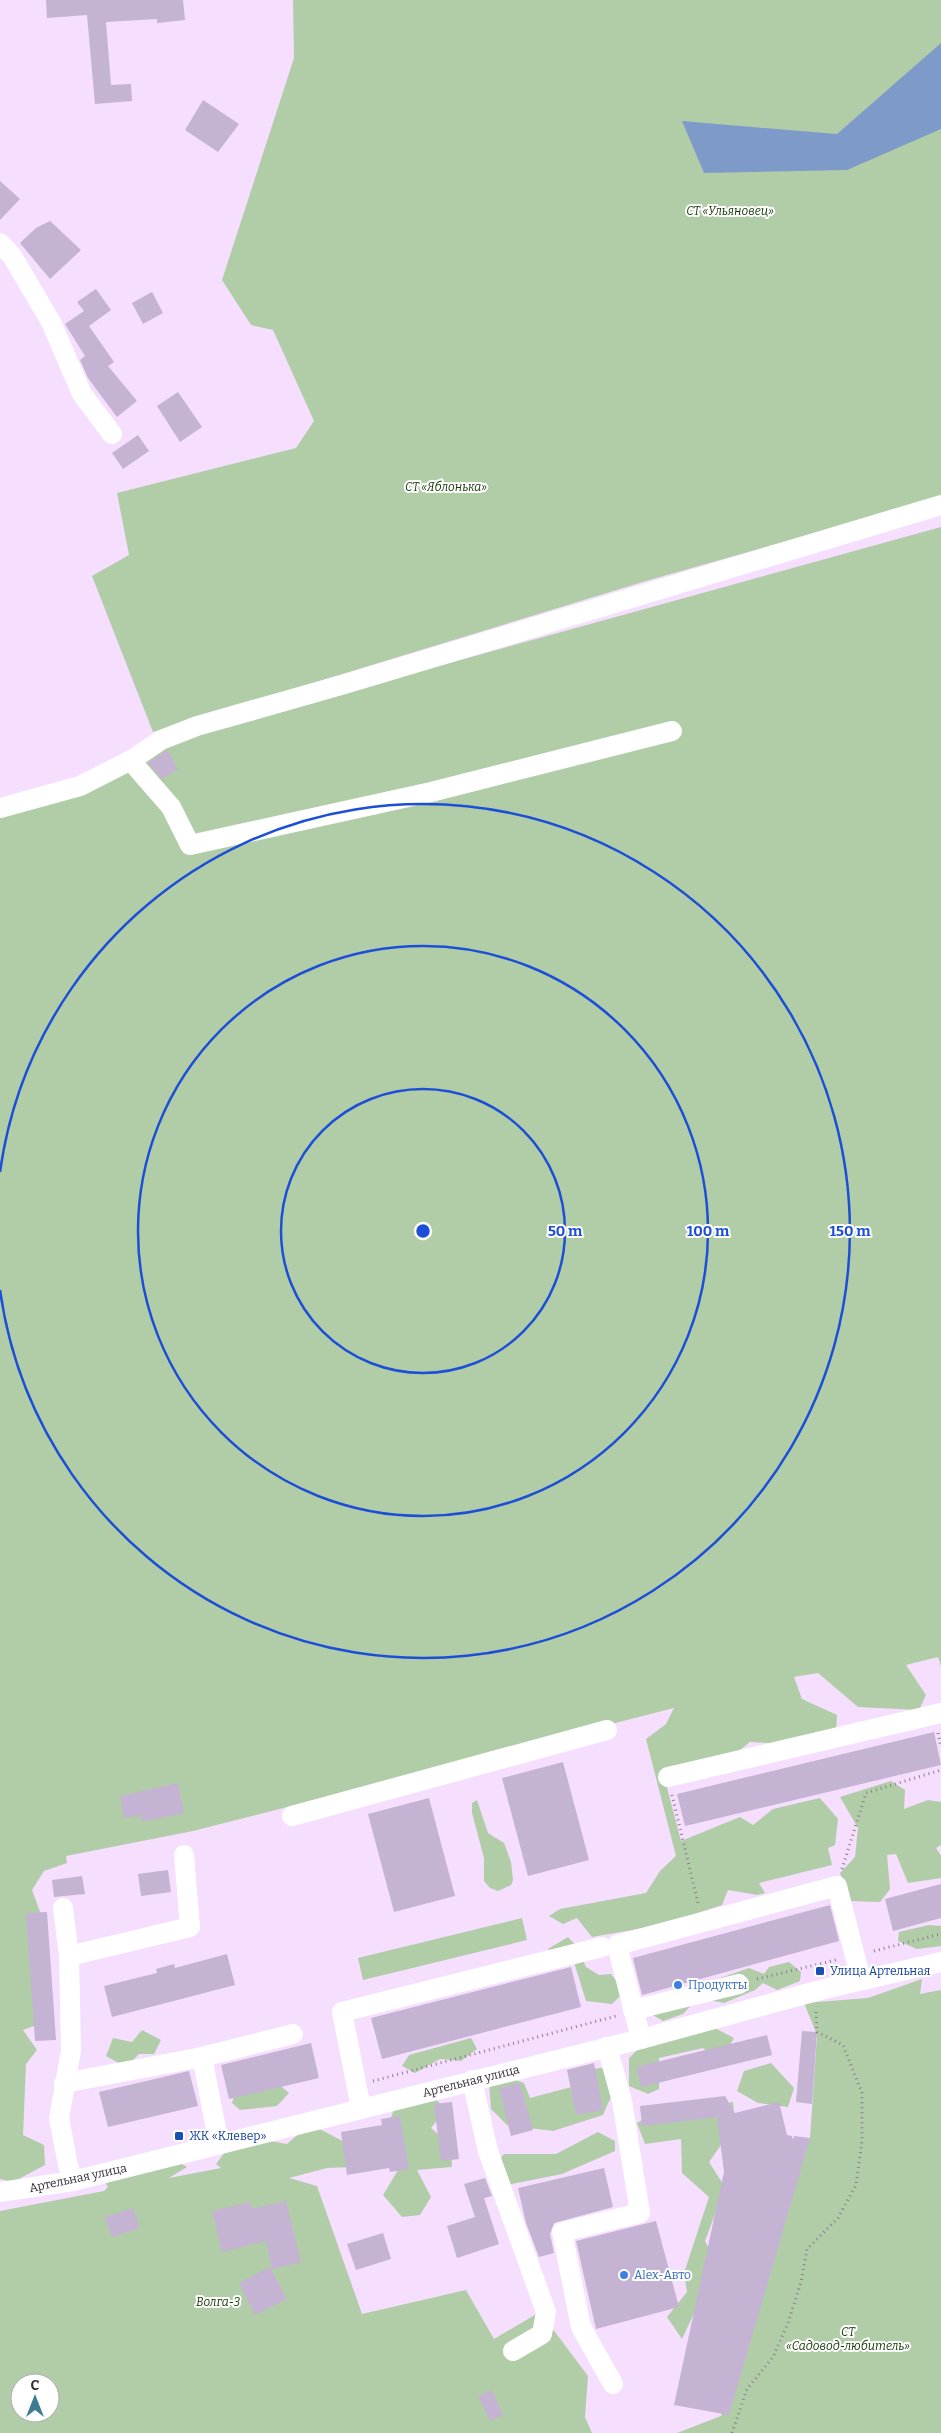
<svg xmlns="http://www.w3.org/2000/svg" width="941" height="2433" font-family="Bitter,serif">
<rect width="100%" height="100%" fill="#f5defe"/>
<!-- green -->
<g fill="#b1cda7" fill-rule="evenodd">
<path d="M293,0H941V497L646,581L153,732L92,576L129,555L117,493L296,448L314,421L273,330L251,325L222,280L294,58Z"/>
<path d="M941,527V1666L938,1657L906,1665L926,1695L919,1710L858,1707L818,1673L794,1677L802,1699L837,1715L836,1731L786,1744L750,1742L730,1758L664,1776L681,1841L740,1817L753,1825L773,1809L820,1798L838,1819L835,1845L828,1848L832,1865L759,1883L765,1893L757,1895L728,1890L722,1905L661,1925L592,1937L577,1918L563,1924L549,1916L560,1909L646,1893L660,1871L676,1856L646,1739L666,1724L674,1708L193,1831L66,1856L67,1863L44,1871L32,1890L42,1917L34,2026L23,2030L37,2050L26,2064L23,2135L44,2145L45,2165L13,2182L0,2179V816L165,748L196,733Z"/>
<path d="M891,1781L905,1790L904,1809L928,1800L941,1802V1845L936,1848L941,1856V1878L908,1883L896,1854L887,1855L890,1889L880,1902L850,1901L840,1873L855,1857L858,1828L840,1797Z"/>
<path d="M477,1800L488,1833L504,1843L511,1862L513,1880L511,1885L498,1891L490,1888L484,1881V1858L472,1813V1803Z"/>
<path d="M522,1918L527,1940L363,1980L358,1958Z"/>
<path d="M929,1925L941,1926V1946L917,1949L898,1941L899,1932Z"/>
<path d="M568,1937L578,1948L586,1967L599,1975L611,1974L619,1984L621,1995L612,2004L586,2001L574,1962L549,1956L548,1949Z"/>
<path d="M789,1962L801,1972L800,1981L777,1990L763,1983L755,1990L724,2003L698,1998L683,2014L663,2021L646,2011L706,1983L749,1968L764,1974L769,1967Z"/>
<path d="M922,1979L920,1994L941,1990V2433H677L721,2416L793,2146L809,2141L810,2138L817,2035L804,2003L868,1998Z"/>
<path d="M707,2024L734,2038L720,2062L703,2048L659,2058V2089L648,2094L629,2086V2058L648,2040Z"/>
<path d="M142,2030L161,2040L154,2054H139L126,2067L106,2056L113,2038L132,2042Z"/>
<path d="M471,2038L477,2049L461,2061L440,2059L415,2073L402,2066L409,2055Z"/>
<path d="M771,2063L794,2088L788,2107L758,2103L737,2091L744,2071Z"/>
<path d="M608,2067L614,2090L603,2115L553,2131L507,2125L491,2109L489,2082L504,2076L524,2083L530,2098L575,2086L592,2069Z"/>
<path d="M270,2077L289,2093L277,2106L240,2110L232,2103L237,2086Z"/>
<path d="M432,2094L445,2110L431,2128L451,2145L452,2167L417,2170L431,2197L420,2215L402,2217L383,2195L401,2165L386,2130L397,2102Z"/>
<path d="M733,2102L735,2125L709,2162L725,2187L705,2241L717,2265L682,2339L667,2317L687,2292L684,2273L709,2197L682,2173L681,2139L645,2144L637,2123L650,2115Z"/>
<path d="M310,2124L356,2148L354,2167L327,2168L289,2178L317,2186L362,2314L466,2290L494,2339L540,2312L588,2376L585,2417L592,2433H0V2211L104,2191L108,2187L99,2170L162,2153L187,2167L169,2178L221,2168L216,2164L228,2148L258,2139L287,2144ZM20,2383H50V2413H20Z"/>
<path d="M598,2132L615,2141V2151L562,2174L507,2185L496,2164L504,2154H556Z"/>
</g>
<!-- water -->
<path fill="#7e9ac8" d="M941,43V129L847,170L704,173L682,121L837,134Z"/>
<!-- building -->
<g fill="#c4b3d3">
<path d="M46,0H183L185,20L157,23V19L106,22L111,85L131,84L132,101L95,104L87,15L47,18Z"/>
<path d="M203,100L239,124L218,152L185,130Z"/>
<path d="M0,181L20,199L0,220Z"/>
<path d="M50,221L81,250L50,279L20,243L36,228Z"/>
<path d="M96,289L111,310L89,326L114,362L108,366L137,401L117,417L88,378L80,360L85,356L65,324L84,311L77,302Z"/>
<path d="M152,292L163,313L143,324L132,303Z"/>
<path d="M178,392L202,427L180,442L157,406Z"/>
<path d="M138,435L149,451L123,469L112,453Z"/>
<path d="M167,750L178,769L162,779L148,763Z"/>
<path d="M934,1732L941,1765L685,1826L677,1794Z"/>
<path d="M563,1762L589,1860L528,1876L502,1778Z"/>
<path d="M178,1783L184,1813L142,1822L141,1815L124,1818L120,1796Z"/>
<path d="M429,1798L455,1896L394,1912L368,1814Z"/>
<path d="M168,1870L171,1892L141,1896L138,1874Z"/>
<path d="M82,1876L85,1894L54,1897L52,1880Z"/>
<path d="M941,1884V1918L893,1931L885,1899Z"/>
<path d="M830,1905L839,1941L642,1995L633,1958Z"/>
<path d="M47,1912L56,2040L35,2041L26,1913Z"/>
<path d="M227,1954L235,1985L112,2017L104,1986L157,1973L156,1969L174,1964L175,1968Z"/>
<path d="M571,1967L581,2007L382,2059L371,2018Z"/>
<path d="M802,2031L817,2032L812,2104L796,2102Z"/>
<path d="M767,2035L772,2055L641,2087L636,2067Z"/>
<path d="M311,2043L319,2078L229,2099L221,2065Z"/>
<path d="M594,2063L603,2110L576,2115L567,2070Z"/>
<path d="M189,2071L198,2106L108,2127L99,2092Z"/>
<path d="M520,2083L533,2130L511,2136L499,2088Z"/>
<path d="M725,2096L735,2113L779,2102L787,2135L792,2136L793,2140L794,2136L810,2138L729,2415L674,2405L724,2172L717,2117L642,2126L640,2106Z"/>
<path d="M452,2102L459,2159L441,2161L434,2104Z"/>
<path d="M400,2116L409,2169L390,2172L389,2168L347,2175L341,2132L382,2125L381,2119Z"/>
<path d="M604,2168L613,2207L554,2223L550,2234L554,2253L539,2257L526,2223L518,2188Z"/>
<path d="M485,2178L492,2196L484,2198L499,2244L457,2258L447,2226L475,2217L464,2184Z"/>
<path d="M286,2201L301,2262L272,2269L266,2241L222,2252L212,2211L250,2202L252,2209Z"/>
<path d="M133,2208L140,2228L112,2237L105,2217Z"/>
<path d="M656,2221L679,2307L596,2329L576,2241Z"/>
<path d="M383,2233L391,2259L356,2270L347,2244Z"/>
<path d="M270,2267L287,2299L255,2315L239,2283Z"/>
<path d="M492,2390L503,2415L490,2421L478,2396Z"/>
</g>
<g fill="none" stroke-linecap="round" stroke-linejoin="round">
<!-- path -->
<g stroke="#8c7d92" stroke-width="3" stroke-dasharray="1 4" stroke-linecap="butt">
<path d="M938,1733L941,1747"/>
<path d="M672,1795L698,1903"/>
<path d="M842,1869L866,1793L941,1770"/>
<path d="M874,1951L941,1934"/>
<path d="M757,1979L836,1960"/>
<path d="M373,2081L616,2016"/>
<path d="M732,2433L747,2389L773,2357L788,2323L801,2282L807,2249L838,2218L856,2185L862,2141V2093L843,2045L817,2032L816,2010"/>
</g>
<!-- minor -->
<g stroke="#fff" stroke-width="20">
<path d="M0,243L12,256L51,322L82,394L112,434"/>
<path d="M133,759L137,768L171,807L190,845L431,792L672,731"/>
<path d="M0,808L80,786L133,759L161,740L197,726L345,684L941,505"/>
<path d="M668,1777L941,1713"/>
<path d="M292,1816L607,1730"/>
<path d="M63,1908L69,1956L71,2051L59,2118L68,2165L73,2181"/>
<path d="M69,1956L190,1927L184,1855"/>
<path d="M633,2010L739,1984"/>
<path d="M641,2039L617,1945L837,1886L861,1980"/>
<path d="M607,2047L622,2101L640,2213L562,2232L581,2327L613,2384"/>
<path d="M472,2080L488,2151L546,2312L542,2334L513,2351"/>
<path d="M64,2083L202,2057"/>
<path d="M361,2108L342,2012L602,1947"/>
<path d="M222,2143L216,2129L202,2057L293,2034"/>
<path d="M0,2192L73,2181L641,2039L824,1989L941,1962"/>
</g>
</g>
<!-- distance rings -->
<g fill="none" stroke="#1d4ed8" stroke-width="2.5">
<circle cx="423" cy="1231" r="142"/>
<circle cx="423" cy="1231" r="285"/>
<path d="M0 1172A427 427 0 1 1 0 1290"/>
</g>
<!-- markers -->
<g fill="#1a4fb4" stroke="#fff" stroke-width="2">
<rect x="815" y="1966" width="10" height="10" rx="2.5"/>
<rect x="174" y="2131" width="10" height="10" rx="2.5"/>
</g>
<g fill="#3f7fe0" stroke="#fff" stroke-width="2">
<circle cx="678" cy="1985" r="5"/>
<circle cx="624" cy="2275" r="5"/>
</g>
<g text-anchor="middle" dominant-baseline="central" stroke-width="4" stroke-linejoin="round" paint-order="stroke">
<!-- park labels -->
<g font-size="12" font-style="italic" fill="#143604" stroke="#fff">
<text x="730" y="211">СТ «Ульяновец»</text>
<text x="446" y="487">СТ «Яблонька»</text>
<text x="218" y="2302">Волга-3</text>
<text x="848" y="2332">СТ<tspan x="848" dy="14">«Садовод-любитель»</tspan></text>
</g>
<!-- transit labels -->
<g font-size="12" fill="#164399" stroke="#fff" text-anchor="start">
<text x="830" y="1971">Улица Артельная</text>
<text x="189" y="2136">ЖК «Клевер»</text>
</g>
<!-- shop labels -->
<g font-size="12" fill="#366cbe" stroke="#fff" text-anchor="start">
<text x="688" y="1985">Продукты</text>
<text x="634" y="2275">Alex-Авто</text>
</g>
<!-- street labels -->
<g font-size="12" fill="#362e3a" stroke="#fff">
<text transform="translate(471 2081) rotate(-14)">Артельная улица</text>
<text transform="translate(78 2178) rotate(-12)">Артельная улица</text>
</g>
</g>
<circle cx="423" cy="1231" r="8" fill="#1d4ed8" stroke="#fff" stroke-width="2.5"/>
<g font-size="15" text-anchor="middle" font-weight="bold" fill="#1d4ed8" stroke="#fff" stroke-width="4" stroke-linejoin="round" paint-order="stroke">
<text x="565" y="1236">50 m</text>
<text x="708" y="1236">100 m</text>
<text x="850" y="1236">150 m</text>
</g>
<!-- north arrow -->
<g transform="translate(35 2398)"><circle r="24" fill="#ffffff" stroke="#afabb0"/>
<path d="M0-4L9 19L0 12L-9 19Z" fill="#3f7c92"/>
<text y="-8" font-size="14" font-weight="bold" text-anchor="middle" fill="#362e3a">С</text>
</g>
</svg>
